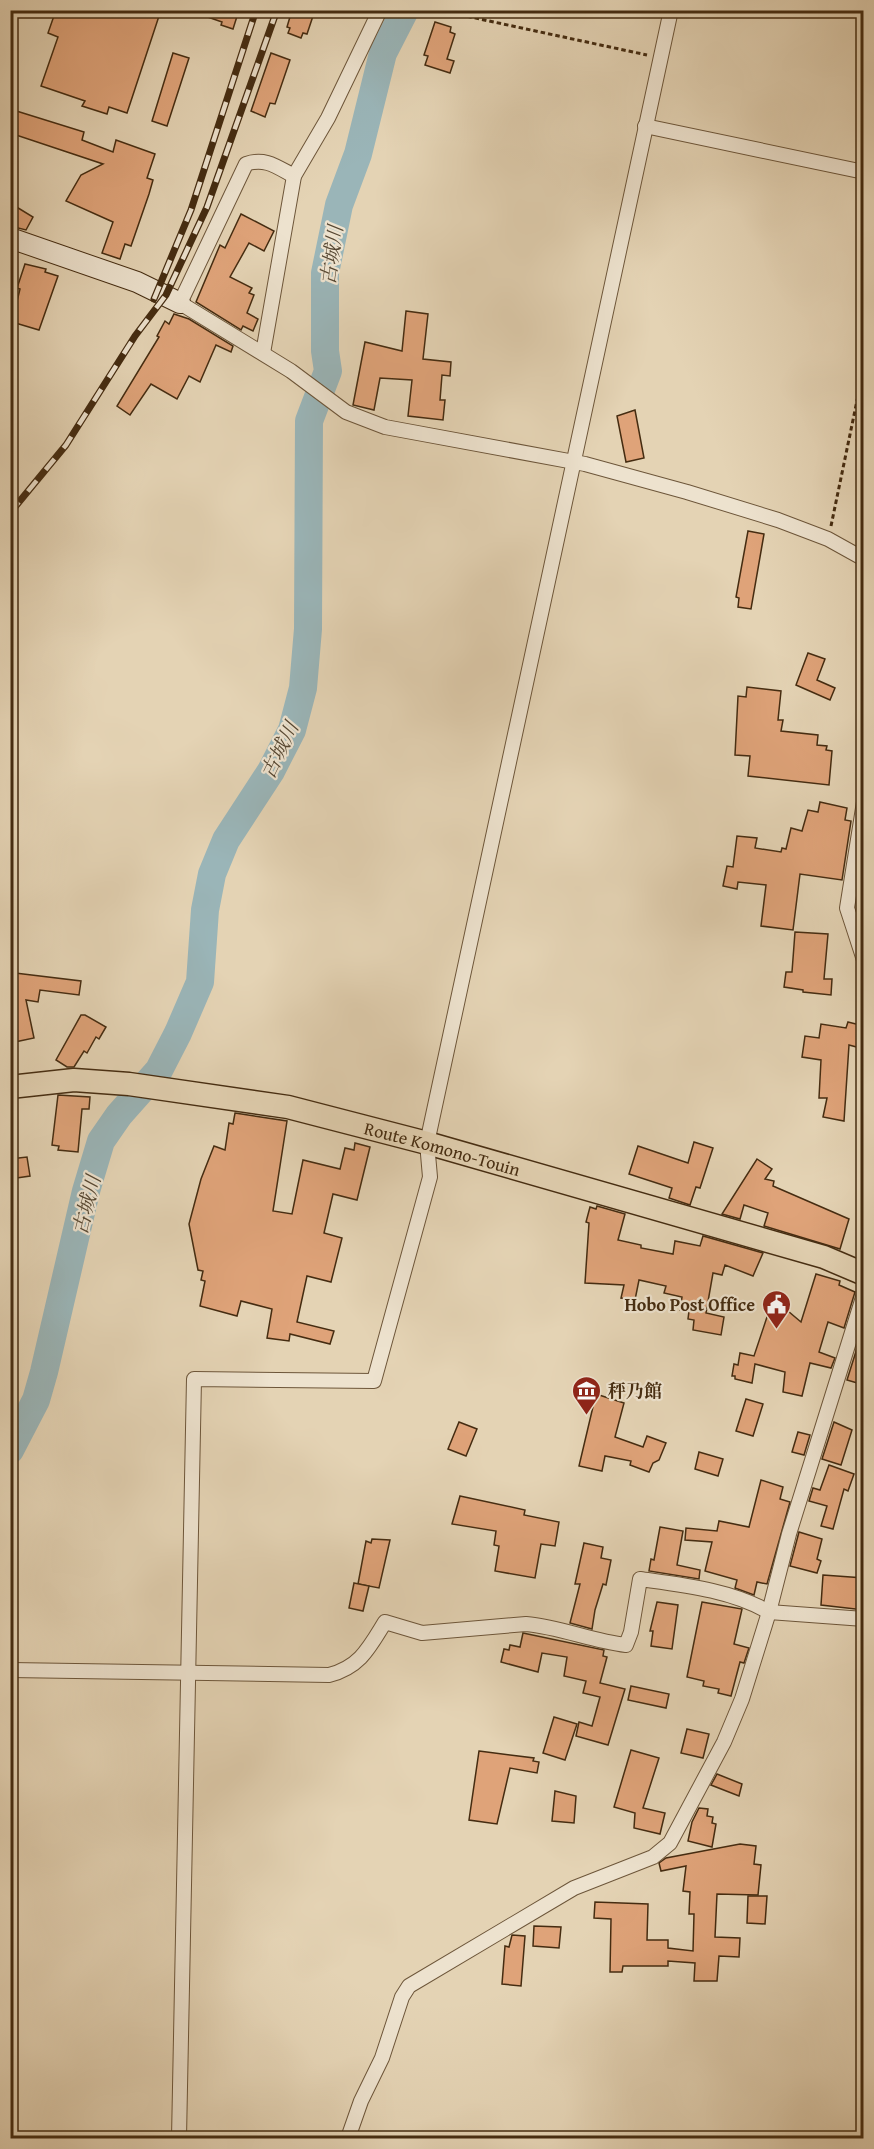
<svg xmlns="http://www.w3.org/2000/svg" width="874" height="2149" font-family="'Gentium Book Plus','Noto Serif JP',serif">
<rect width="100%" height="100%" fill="#e4d3b4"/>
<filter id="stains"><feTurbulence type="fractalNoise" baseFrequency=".00333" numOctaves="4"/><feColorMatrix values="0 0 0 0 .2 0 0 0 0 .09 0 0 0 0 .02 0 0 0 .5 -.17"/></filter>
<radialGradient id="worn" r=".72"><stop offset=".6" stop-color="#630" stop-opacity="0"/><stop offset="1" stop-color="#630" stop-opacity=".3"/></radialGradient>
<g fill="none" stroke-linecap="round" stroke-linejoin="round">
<!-- river -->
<path stroke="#9ab5b8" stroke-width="28" d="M10,1450L36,1400L44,1372L86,1191L101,1141L119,1115L159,1070L178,1033L200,982L205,910L212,874L226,840L271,771L292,730L303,688L308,629L309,421L328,371L325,351V273L339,205L358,154L383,53L405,10"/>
</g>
<!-- building -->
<g fill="#dfa379" stroke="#452c11" stroke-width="1.5">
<path d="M56,10H161L127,113L109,107L107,114L82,106L85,101L41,86L58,37L48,33Z"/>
<path d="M196,10H239L233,29L221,25L222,22L196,13Z"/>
<path d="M292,10H315L307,34L303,33L301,38L288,33L290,28L287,27Z"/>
<path d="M435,22L451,27L450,32L455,34L447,59L454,61L450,73L425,65L428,56L424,55Z"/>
<path d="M173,53L189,58L167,126L152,121Z"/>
<path d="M271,53L290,60L275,104L270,103L265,117L251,111Z"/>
<path d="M10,109L84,132L82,140L113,152L116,140L155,154L147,178L153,180L149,194L131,246L125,244L120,259L102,253L113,222L66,201L81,175L103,164L10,133Z"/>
<path d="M10,203L33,217L26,230L10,226Z"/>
<path d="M241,214L274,231L264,251L249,243L230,277L252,288L249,293L254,295L247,313L258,319L253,331L243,326L241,330L196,302L220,245L225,248Z"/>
<path d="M25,264L46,269L45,272L58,276L39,330L12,322L20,289L17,288Z"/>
<path d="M406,311L428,314L423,359L451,362L450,376L442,375L440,400H445L443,420L408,416L412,380L380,378L374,410L353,405L365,342L402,351Z"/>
<path d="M174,314L189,319L233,346L231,352L216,345L200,382L189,376L177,399L151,384L130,415L117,406L159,337L157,336L165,321L169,324Z"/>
<path d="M635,410L644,458L626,462L617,416Z"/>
<path d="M748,531L764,534L751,609L738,607L739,598L736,597Z"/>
<path d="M808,653L825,659L817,680L835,688L830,700L796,685Z"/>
<path d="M747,687L781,691L778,720H783L781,731L818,735L817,745L827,746L826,750L832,751L829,785L748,776L750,756L735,755L738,696L746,697Z"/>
<path d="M820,802L847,808L845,820L851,821L842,880L800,874L793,930L761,926L766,885L738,882L737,889L723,886L727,866L733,867L737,836L757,838L755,848L781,852L782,848L786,849L791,828L802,831L808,810L818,812Z"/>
<path d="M795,932L828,934L824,979H832L831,995L803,992V990L784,987L786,972H792Z"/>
<path d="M15,973L81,981L79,995L40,990L38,1002L26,1000L34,1038L10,1043V974Z"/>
<path d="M81,1015H85L106,1027L99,1039L96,1037L87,1053L84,1051L74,1067H67L56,1060Z"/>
<path d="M848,1022L864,1026V1049L849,1045L844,1121L823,1117L827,1098H819L821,1060L802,1057L805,1036L819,1038L821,1024L846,1028Z"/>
<path d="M58,1095L90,1097L89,1109H82L78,1152L58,1150L59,1146L52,1145Z"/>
<path d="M235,1113L287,1121L273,1211L292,1214L303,1160L340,1169L345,1148L354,1150L355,1143L370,1147L357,1200L333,1194L324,1233L342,1238L331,1282L307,1276L297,1322L334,1331L330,1344L290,1334L289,1341L267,1338L272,1309L241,1301L237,1316L200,1306L205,1281L201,1280L203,1271L198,1270L189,1224L201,1179L214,1146L225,1150L229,1123L233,1124Z"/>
<path d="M694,1142L713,1148L700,1188L696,1187L690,1205L669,1198L672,1188L629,1174L638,1146L688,1163Z"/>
<path d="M27,1157L30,1176L10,1179V1159Z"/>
<path d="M757,1159L772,1169L765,1179L774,1181L773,1186L849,1219L840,1249L764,1226L768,1213L744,1205L740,1219L722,1214Z"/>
<path d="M597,1206L625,1214L618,1240L641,1245V1248L673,1254L675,1241L700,1246L703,1236L763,1253L753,1276L725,1265L722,1275L713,1273L706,1313L724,1317L721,1335L693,1330L694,1320L688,1319L689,1311L680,1310L682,1297L664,1293L666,1286L639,1280L635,1300L621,1298L624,1285L585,1283L589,1223L586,1222L590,1207L596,1209Z"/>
<path d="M816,1274L840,1281L839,1285L855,1292L844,1328L828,1322L819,1352L835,1358L831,1368L810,1363L802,1396L783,1392L785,1372L755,1364L752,1383L735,1379V1376H732L734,1364L738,1365L740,1353L754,1356L767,1317L777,1320L782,1306L801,1322Z"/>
<path d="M864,1326V1385L847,1380Z"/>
<path d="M596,1394L624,1403L615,1437L643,1447L647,1436L666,1443L659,1460L653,1463L649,1472L630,1465L631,1461L605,1456L602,1471L579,1466Z"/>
<path d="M746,1399L763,1404L753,1436L736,1431Z"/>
<path d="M459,1422L477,1429L466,1456L448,1449Z"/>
<path d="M834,1422L852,1430L841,1465L822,1459Z"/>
<path d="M798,1432L810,1435L804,1455L792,1452Z"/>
<path d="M699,1452L723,1459L718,1476L695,1469Z"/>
<path d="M829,1465L854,1474L848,1491L844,1489L833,1529L821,1526L827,1506L809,1501L813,1488L820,1490Z"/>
<path d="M761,1480L783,1487L780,1499L790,1502L767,1584L757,1582L754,1595L735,1588L737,1580L705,1571L712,1542L685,1540L686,1528L717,1531L719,1521L749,1527Z"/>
<path d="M460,1496L525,1510L524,1515L559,1522L555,1546L541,1544L535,1578L495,1571L499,1546L494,1545L496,1531L452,1524Z"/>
<path d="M660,1527L683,1531L677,1565L700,1570L699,1579L649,1571L651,1559L654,1560Z"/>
<path d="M799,1532L822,1539L817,1559L821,1561L817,1573L790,1566Z"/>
<path d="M372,1539L390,1540L379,1588L358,1584L366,1541L371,1543Z"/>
<path d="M584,1543L603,1547L601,1558L611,1560L606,1585L603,1584L595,1610L592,1629L570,1623L580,1584H575Z"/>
<path d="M823,1575L864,1578V1610L821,1605Z"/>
<path d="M354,1583L369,1586L363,1611L349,1608Z"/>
<path d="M657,1602L678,1605L672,1649L651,1646L653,1631H650Z"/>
<path d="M702,1602L742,1609L734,1644L749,1648L744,1663L740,1662L731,1696L718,1693L719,1689L703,1686L704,1681L687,1677Z"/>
<path d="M523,1633L604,1650L603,1656L607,1657L600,1683L625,1689L608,1745L576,1736L579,1722L592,1726L600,1697L583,1693L586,1681L564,1676L567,1657L542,1653L538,1672L501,1662L504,1649L509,1650L510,1645L520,1647Z"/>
<path d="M631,1686L669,1694L666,1708L628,1700Z"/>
<path d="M554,1717L577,1724L565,1760L543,1753Z"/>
<path d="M687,1729L709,1734L703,1758L681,1753Z"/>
<path d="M631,1750L659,1758L643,1808L665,1813L660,1834L634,1828L635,1813L614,1807Z"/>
<path d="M479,1751L534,1758L533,1761L539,1762L537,1773L510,1768L497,1824L469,1820Z"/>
<path d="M717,1774L742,1784L739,1796L711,1785Z"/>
<path d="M555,1791L576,1796L574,1823L552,1821Z"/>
<path d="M699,1808L708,1809L707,1816L713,1817L712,1823L716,1824L712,1847L688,1841L692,1822Z"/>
<path d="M740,1844L756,1846L754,1864L761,1865L758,1895L717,1894L715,1937L740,1938L739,1957L719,1956L717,1981H694L695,1963L668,1961V1966H623L622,1972H610L611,1919L594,1918L595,1902L648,1904L647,1940H668V1948L693,1951L694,1914H689L690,1892L683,1891L686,1866L661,1871L659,1863L666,1858Z"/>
<path d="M748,1896H767L765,1924L747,1923Z"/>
<path d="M534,1926L561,1927L559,1948L533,1946Z"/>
<path d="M512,1935L525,1936L521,1986L502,1984L505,1946L509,1947Z"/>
</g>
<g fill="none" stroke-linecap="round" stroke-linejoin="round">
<defs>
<g id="minor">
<path d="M645,126L864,172"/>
<path d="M294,176C277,167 265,157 246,164L180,303L291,371L346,412L385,427L585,464L687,492L778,520L828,539L864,559"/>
<path d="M263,353L294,176L328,118L380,10"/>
<path d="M864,802L847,908L864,960"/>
<path d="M10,1670L329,1675C360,1667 369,1648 385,1622L422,1633L526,1624C560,1627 592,1641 626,1645L631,1632L640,1579C683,1585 731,1590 769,1612L864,1619"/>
<path d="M179,2138L194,1379L374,1381L430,1177L427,1143L671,10"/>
<path d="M348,2138L361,2101L382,2058L402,1997L409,1986L574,1888L653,1857L670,1843L724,1742L742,1699L769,1612L789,1534L864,1294"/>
</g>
<path id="secondary" d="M10,238L137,282L180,303"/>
<g id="primary">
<path id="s1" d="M10,1087L74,1080L129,1084L288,1107L427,1143L824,1257L864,1274"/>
</g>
</defs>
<!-- minor casing -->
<use href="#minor" stroke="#6d563a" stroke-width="16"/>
<!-- secondary casing -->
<use href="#secondary" stroke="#452c11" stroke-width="22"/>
<!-- primary casing -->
<use href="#primary" stroke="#452c11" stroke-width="25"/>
<!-- path -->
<g stroke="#452c11" stroke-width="3" stroke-dasharray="4.5 3" stroke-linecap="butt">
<path d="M438,10L647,55"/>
<path d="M856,405L864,407"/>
<path d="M831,526L864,367"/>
</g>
<!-- minor -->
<use href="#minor" stroke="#ede2ce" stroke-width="14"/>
<!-- secondary -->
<use href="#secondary" stroke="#ede2ce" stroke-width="20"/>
<!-- primary -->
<use href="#primary" stroke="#e4d3b4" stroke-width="22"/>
<defs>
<g id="rail">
<path d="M154,299L191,210L256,10"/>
<path d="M10,513L66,445L135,336L166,295L207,207L277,10"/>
</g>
</defs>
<!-- rail casing -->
<use href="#rail" stroke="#452c11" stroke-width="7"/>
<!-- rail -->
<use href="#rail" stroke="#ede2ce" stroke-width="4.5" stroke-dasharray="14" stroke-linecap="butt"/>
</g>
<!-- icons -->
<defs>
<symbol id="civic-pin" viewBox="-11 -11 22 30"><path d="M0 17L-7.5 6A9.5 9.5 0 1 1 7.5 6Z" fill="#8f2418" stroke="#ede2ce"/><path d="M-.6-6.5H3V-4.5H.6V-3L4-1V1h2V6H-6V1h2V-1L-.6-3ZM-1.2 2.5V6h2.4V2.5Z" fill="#fff"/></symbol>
<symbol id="museum-pin" viewBox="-11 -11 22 30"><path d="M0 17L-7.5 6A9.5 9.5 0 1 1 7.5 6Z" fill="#8f2418" stroke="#ede2ce"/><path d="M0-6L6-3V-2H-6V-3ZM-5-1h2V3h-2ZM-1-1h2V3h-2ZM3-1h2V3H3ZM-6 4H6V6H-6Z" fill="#fff"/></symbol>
</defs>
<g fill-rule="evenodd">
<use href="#civic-pin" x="760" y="1288" width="33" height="45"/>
<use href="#museum-pin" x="570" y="1374" width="33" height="45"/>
</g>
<g text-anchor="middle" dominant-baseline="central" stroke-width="4.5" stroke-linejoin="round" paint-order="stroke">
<!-- street labels -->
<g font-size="18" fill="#452c11" stroke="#ede2ce">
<text stroke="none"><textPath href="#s1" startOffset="440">Route Komono-Touin</textPath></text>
</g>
<!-- poi labels -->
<g font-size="18" font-weight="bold" fill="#452c11" stroke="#ede2ce" text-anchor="end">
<text x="755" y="1304">Hobo Post Office</text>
<text x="608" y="1390" text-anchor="start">秤乃館</text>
</g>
<!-- water labels -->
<g font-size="20" font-style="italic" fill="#564732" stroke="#ede2ce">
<text transform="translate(331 255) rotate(-82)">古城川</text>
<text transform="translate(279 750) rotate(-64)">古城川</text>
<text transform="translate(86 1205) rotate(-76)">古城川</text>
</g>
</g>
<!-- margin -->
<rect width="874" height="2149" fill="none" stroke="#e4d3b4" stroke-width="36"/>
<rect x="12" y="12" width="850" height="2125" fill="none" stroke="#452c11" stroke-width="3"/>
<rect x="18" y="18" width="838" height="2113" fill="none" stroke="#452c11" stroke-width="1.5"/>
<rect width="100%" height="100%" filter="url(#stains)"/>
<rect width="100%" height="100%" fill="url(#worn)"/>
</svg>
